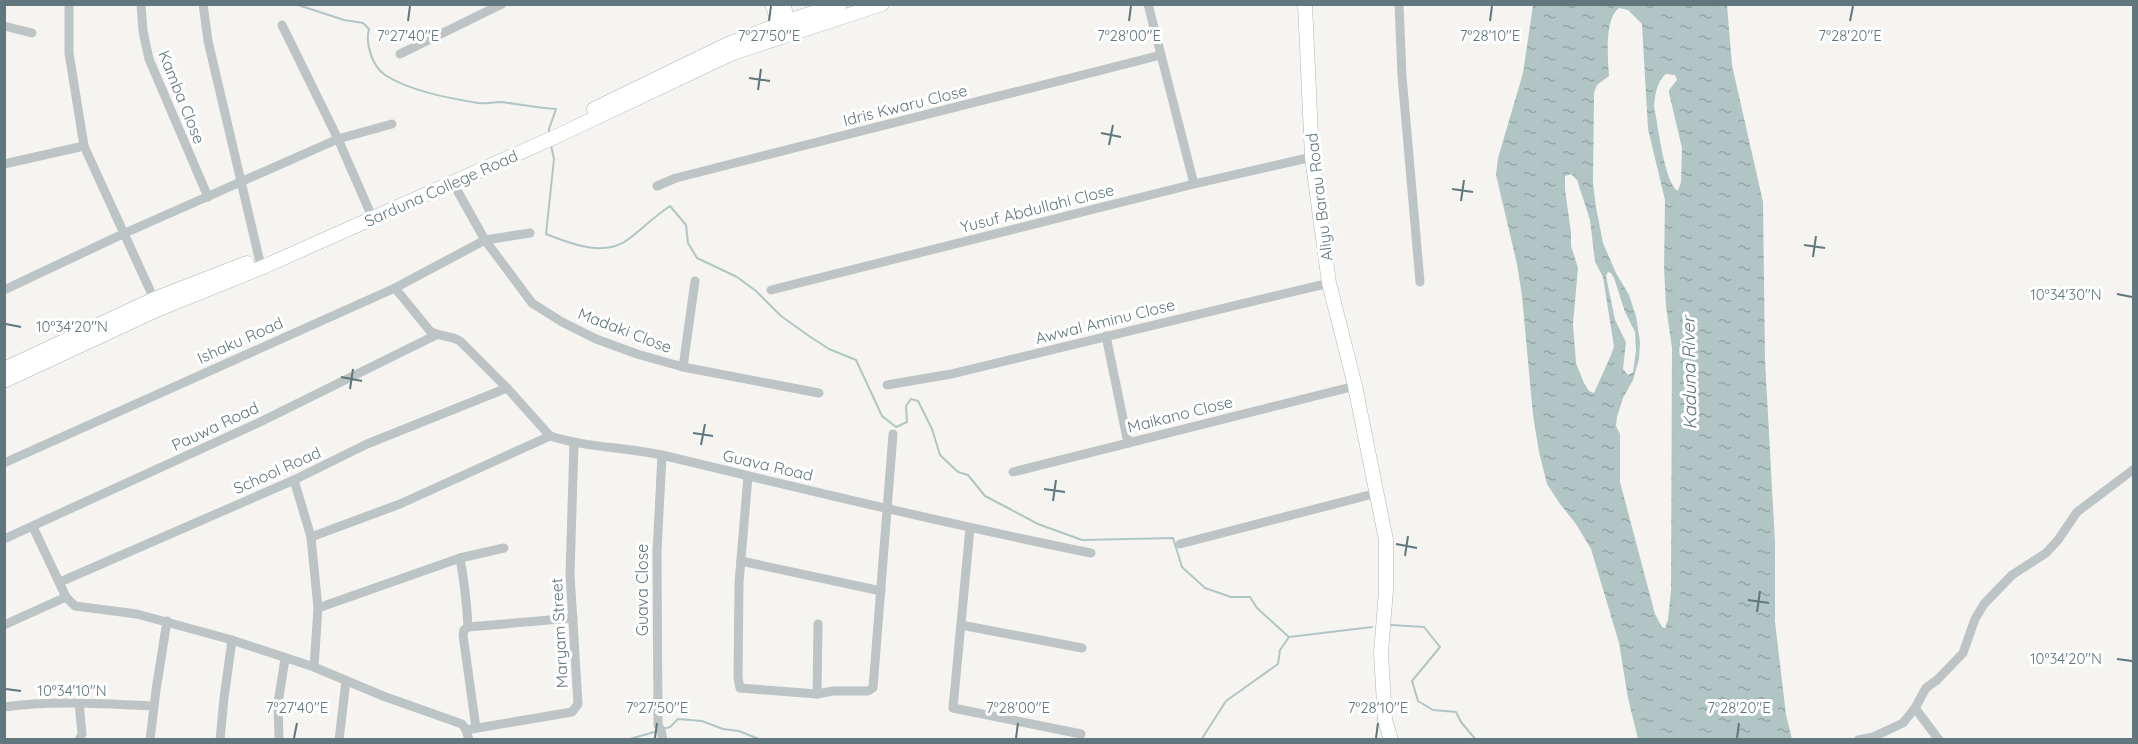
<svg xmlns="http://www.w3.org/2000/svg" width="2138" height="744" font-family="Quicksand,sans-serif">
<defs>
<pattern id="water-ripples" width="26" height="14" patternUnits="userSpaceOnUse" patternTransform="scale(1.5)"><rect width="26" height="14" fill="#b2c5c5"/><path d="M2 4q2-2 4 0t4 0M15 11q2-2 4 0t4 0" fill="none" stroke="#94a5a5"/></pattern>
</defs>
<rect width="100%" height="100%" fill="#f5f4f1"/>
<!-- water -->
<path fill="url(#water-ripples)" fill-rule="evenodd" d="M1533,5H1727L1732,65L1763,202L1765,360L1775,543V622L1786,715L1792,739H1638L1628,698L1619,643L1591,549L1576,524L1560,504L1547,484L1539,452L1533,415L1522,296L1517,264L1496,175L1498,158L1523,73ZM1619,8L1628,10L1642,24L1648,129L1665,200L1664,268L1666,306L1672,348L1671,590L1668,620L1665,628L1662,627L1655,614L1620,482V434L1616,426L1617,417L1623,398L1633,380L1639,359L1640,342L1636,316L1629,295L1616,273L1603,243L1596,207L1593,184L1594,93L1597,85L1609,76C1608,59 1604,19 1619,8ZM1666,74L1675,75L1677,80L1669,90V93L1682,148L1681,182L1678,191C1664,183 1658,124 1654,106C1655,96 1657,80 1666,74ZM1571,174L1577,180L1590,220L1595,262L1603,277L1612,334L1614,346L1611,355L1594,393L1589,391L1584,383L1576,363L1573,324L1578,268L1571,246V233L1565,189V176ZM1608,272L1611,273L1614,278L1625,312L1635,332L1636,351L1633,372L1628,375L1623,369L1626,342L1615,320L1606,276Z"/>
<g fill="none" stroke-linecap="round" stroke-linejoin="round">
<!-- stream -->
<g stroke="#b2c5c5" stroke-width="2">
<path d="M295,4L344,20L363,23L369,29C365,43 372,66 385,75C410,91 448,98 478,103C485,104 493,102 501,102C519,104 538,108 556,109L549,129V133"/>
<path d="M551,145L554,159L546,234C571,244 606,258 630,238C644,227 655,216 670,206L686,225L688,243L697,258L737,277L756,291L781,316L809,336L829,349L856,360L882,416L896,427L907,422L906,406L911,399L918,401L932,429L940,455L958,472L968,475L985,496L1008,508L1038,524L1082,540L1173,538L1182,567L1205,588L1231,597H1250L1257,608L1289,637L1372,627"/>
<path d="M1391,625L1424,627L1440,647L1412,681L1418,701L1433,710L1456,712L1461,722L1476,740"/>
<path d="M663,729L670,727L678,719L702,721L723,729L739,731L761,740"/>
<path d="M626,740L658,731"/>
<path d="M897,740H902"/>
<path d="M1201,740L1226,701L1278,664L1280,650L1289,637"/>
</g>
<defs>
<g id="secondary">
<path d="M772,4L779,24"/>
<path d="M783,4L788,21"/>
<path d="M1305,4L1312,157L1329,283L1355,386L1386,540V590L1381,653L1385,720L1391,740"/>
<path d="M594,109L728,44L788,21L840,4"/>
<path d="M4,369L154,299L247,263"/>
<path d="M4,381L159,309L263,267L555,137L733,53L882,4"/>
</g>
</defs>
<!-- secondary casing -->
<use href="#secondary" stroke="#adb6b9" stroke-width="15"/>
<!-- street -->
<g stroke="#bdc4c6" stroke-width="9">
<path d="M69,4V53L84,146L154,299"/>
<path d="M141,4L143,31L149,59L208,197"/>
<path d="M203,4L208,41L259,258L263,267"/>
<path d="M1148,4L1194,184"/>
<path d="M1399,4L1402,76L1420,282"/>
<path d="M282,25L338,139L369,210"/>
<path d="M4,26L32,33"/>
<path d="M400,54L502,4"/>
<path d="M4,164L84,146"/>
<path d="M453,183L485,240L532,303L562,322L596,339L637,354L683,367L819,393"/>
<path d="M657,186L676,178L1161,55"/>
<path d="M395,288L430,331C439,337 450,335 460,341L507,388L550,436"/>
<path d="M4,290L125,233L338,139L392,124"/>
<path d="M771,290L1194,184L1312,157"/>
<path d="M1106,336L1128,443"/>
<path d="M683,367L695,281"/>
<path d="M887,385L951,374L1329,283"/>
<path d="M662,455L657,552L658,725L661,730L663,740"/>
<path d="M4,463L395,288L485,240L530,233"/>
<path d="M1013,472L1355,386"/>
<path d="M748,476L739,583L738,678L740,688L817,694L833,691H868L873,688L893,434"/>
<path d="M294,480L311,537L318,608L314,667"/>
<path d="M33,527L66,597L75,606L137,614L232,640L314,667L383,696L462,724L466,730L469,740"/>
<path d="M970,528L953,708L1081,734"/>
<path d="M311,537L400,504L550,436C588,448 627,447 666,456C807,490 948,524 1091,553"/>
<path d="M4,539L258,423L436,335"/>
<path d="M1180,544L1377,493"/>
<path d="M460,558C464,581 467,604 468,627L464,630L463,635L476,728"/>
<path d="M741,561L881,591"/>
<path d="M60,582L294,480L367,444L507,388"/>
<path d="M318,608L460,558L504,548"/>
<path d="M4,625L66,597"/>
<path d="M961,625L1082,648"/>
<path d="M468,627L573,618"/>
<path d="M817,694L818,624"/>
<path d="M79,703L82,734L79,740"/>
<path d="M4,707C54,700 104,704 153,706"/>
<path d="M1915,708L1939,740"/>
<path d="M466,730L572,712L578,704L570,574L574,444"/>
<path d="M150,740L156,690L167,621"/>
<path d="M220,740L224,698L232,640"/>
<path d="M279,740L278,703L285,659"/>
<path d="M339,740L346,681"/>
<path d="M1858,740L1873,737L1903,723L1915,708L1926,688L1937,680L1963,653L1975,619L1984,604L2012,575L2046,553L2058,540L2077,512L2134,469"/>
</g>
<!-- secondary -->
<use href="#secondary" stroke="#fff" stroke-width="14"/>
</g>
<!-- ticks -->
<path fill="none" stroke="#5f777d" stroke-width="2" d="M408,21L410,6M769,21L771,6M1129,21L1131,6M1490,21L1492,6M1850,21L1853,6M749,78L770,81M758,90L761,69M1101,133L1121,137M1109,145L1113,125M1452,189L1473,192M1461,201L1464,180M1804,245L1825,248M1813,257L1816,236M2117,294L2132,297M6,324L21,327M341,377L362,381M350,389L353,369M693,433L713,436M701,445L705,424M1044,489L1065,492M1053,501L1056,480M1396,544L1417,548M1405,556L1408,536M1748,600L1769,603M1757,612L1760,591M2117,659L2132,661M6,689L21,691M294,738L297,723M655,738L657,723M1016,738L1018,723M1376,738L1378,723M1737,738L1739,723"/>
<g text-anchor="middle" dominant-baseline="central" stroke-width="6" stroke-linejoin="round" paint-order="stroke">
<!-- street labels -->
<g font-size="16" fill="#5f777d" stroke="#fff">
<text transform="translate(182 97) rotate(68)">Kamba Close</text>
<text transform="translate(905 105) rotate(-14)">Idris Kwaru Close</text>
<text transform="translate(441 188) rotate(-24)">Sarduna College Road</text>
<text transform="translate(1319 197) rotate(-97)">Aliyu Barau Road</text>
<text transform="translate(1037 208) rotate(-14)">Yusuf Abdullahi Close</text>
<text transform="translate(1105 321) rotate(-14)">Awwal Aminu Close</text>
<text transform="translate(625 330) rotate(21)">Madaki Close</text>
<text transform="translate(240 340) rotate(-24)">Ishaku Road</text>
<text transform="translate(1180 414) rotate(-14)">Maikano Close</text>
<text transform="translate(215 426) rotate(-25)">Pauwa Road</text>
<text transform="translate(768 465) rotate(13)">Guava Road</text>
<text transform="translate(277 470) rotate(-24)">School Road</text>
<text transform="translate(642 590) rotate(-90)">Guava Close</text>
<text transform="translate(559 633) rotate(-93)">Maryam Street</text>
</g>
<!-- water labels -->
<g font-size="18" font-style="italic" fill="#5a7879" stroke="#fff">
<text transform="translate(1689 373) rotate(-91)">Kaduna River</text>
</g>
</g>
<g font-size="15" text-anchor="middle" fill="#5f777d" stroke="#fff" stroke-width="6" stroke-linejoin="round" paint-order="stroke">
<text x="1850" y="41">7°28'20"E</text>
<text x="408" y="41">7°27'40"E</text>
<text x="769" y="41">7°27'50"E</text>
<text x="1129" y="41">7°28'00"E</text>
<text x="1490" y="41">7°28'10"E</text>
<text x="2066" y="300">10°34'30"N</text>
<text x="72" y="332">10°34'20"N</text>
<text x="2066" y="664">10°34'20"N</text>
<text x="72" y="696">10°34'10"N</text>
<text x="297" y="713">7°27'40"E</text>
<text x="657" y="713">7°27'50"E</text>
<text x="1018" y="713">7°28'00"E</text>
<text x="1378" y="713">7°28'10"E</text>
<text x="1739" y="713">7°28'20"E</text>
</g>
<!-- border -->
<rect width="2138" height="744" fill="none" stroke="#5f777d" stroke-width="12"/>
</svg>
